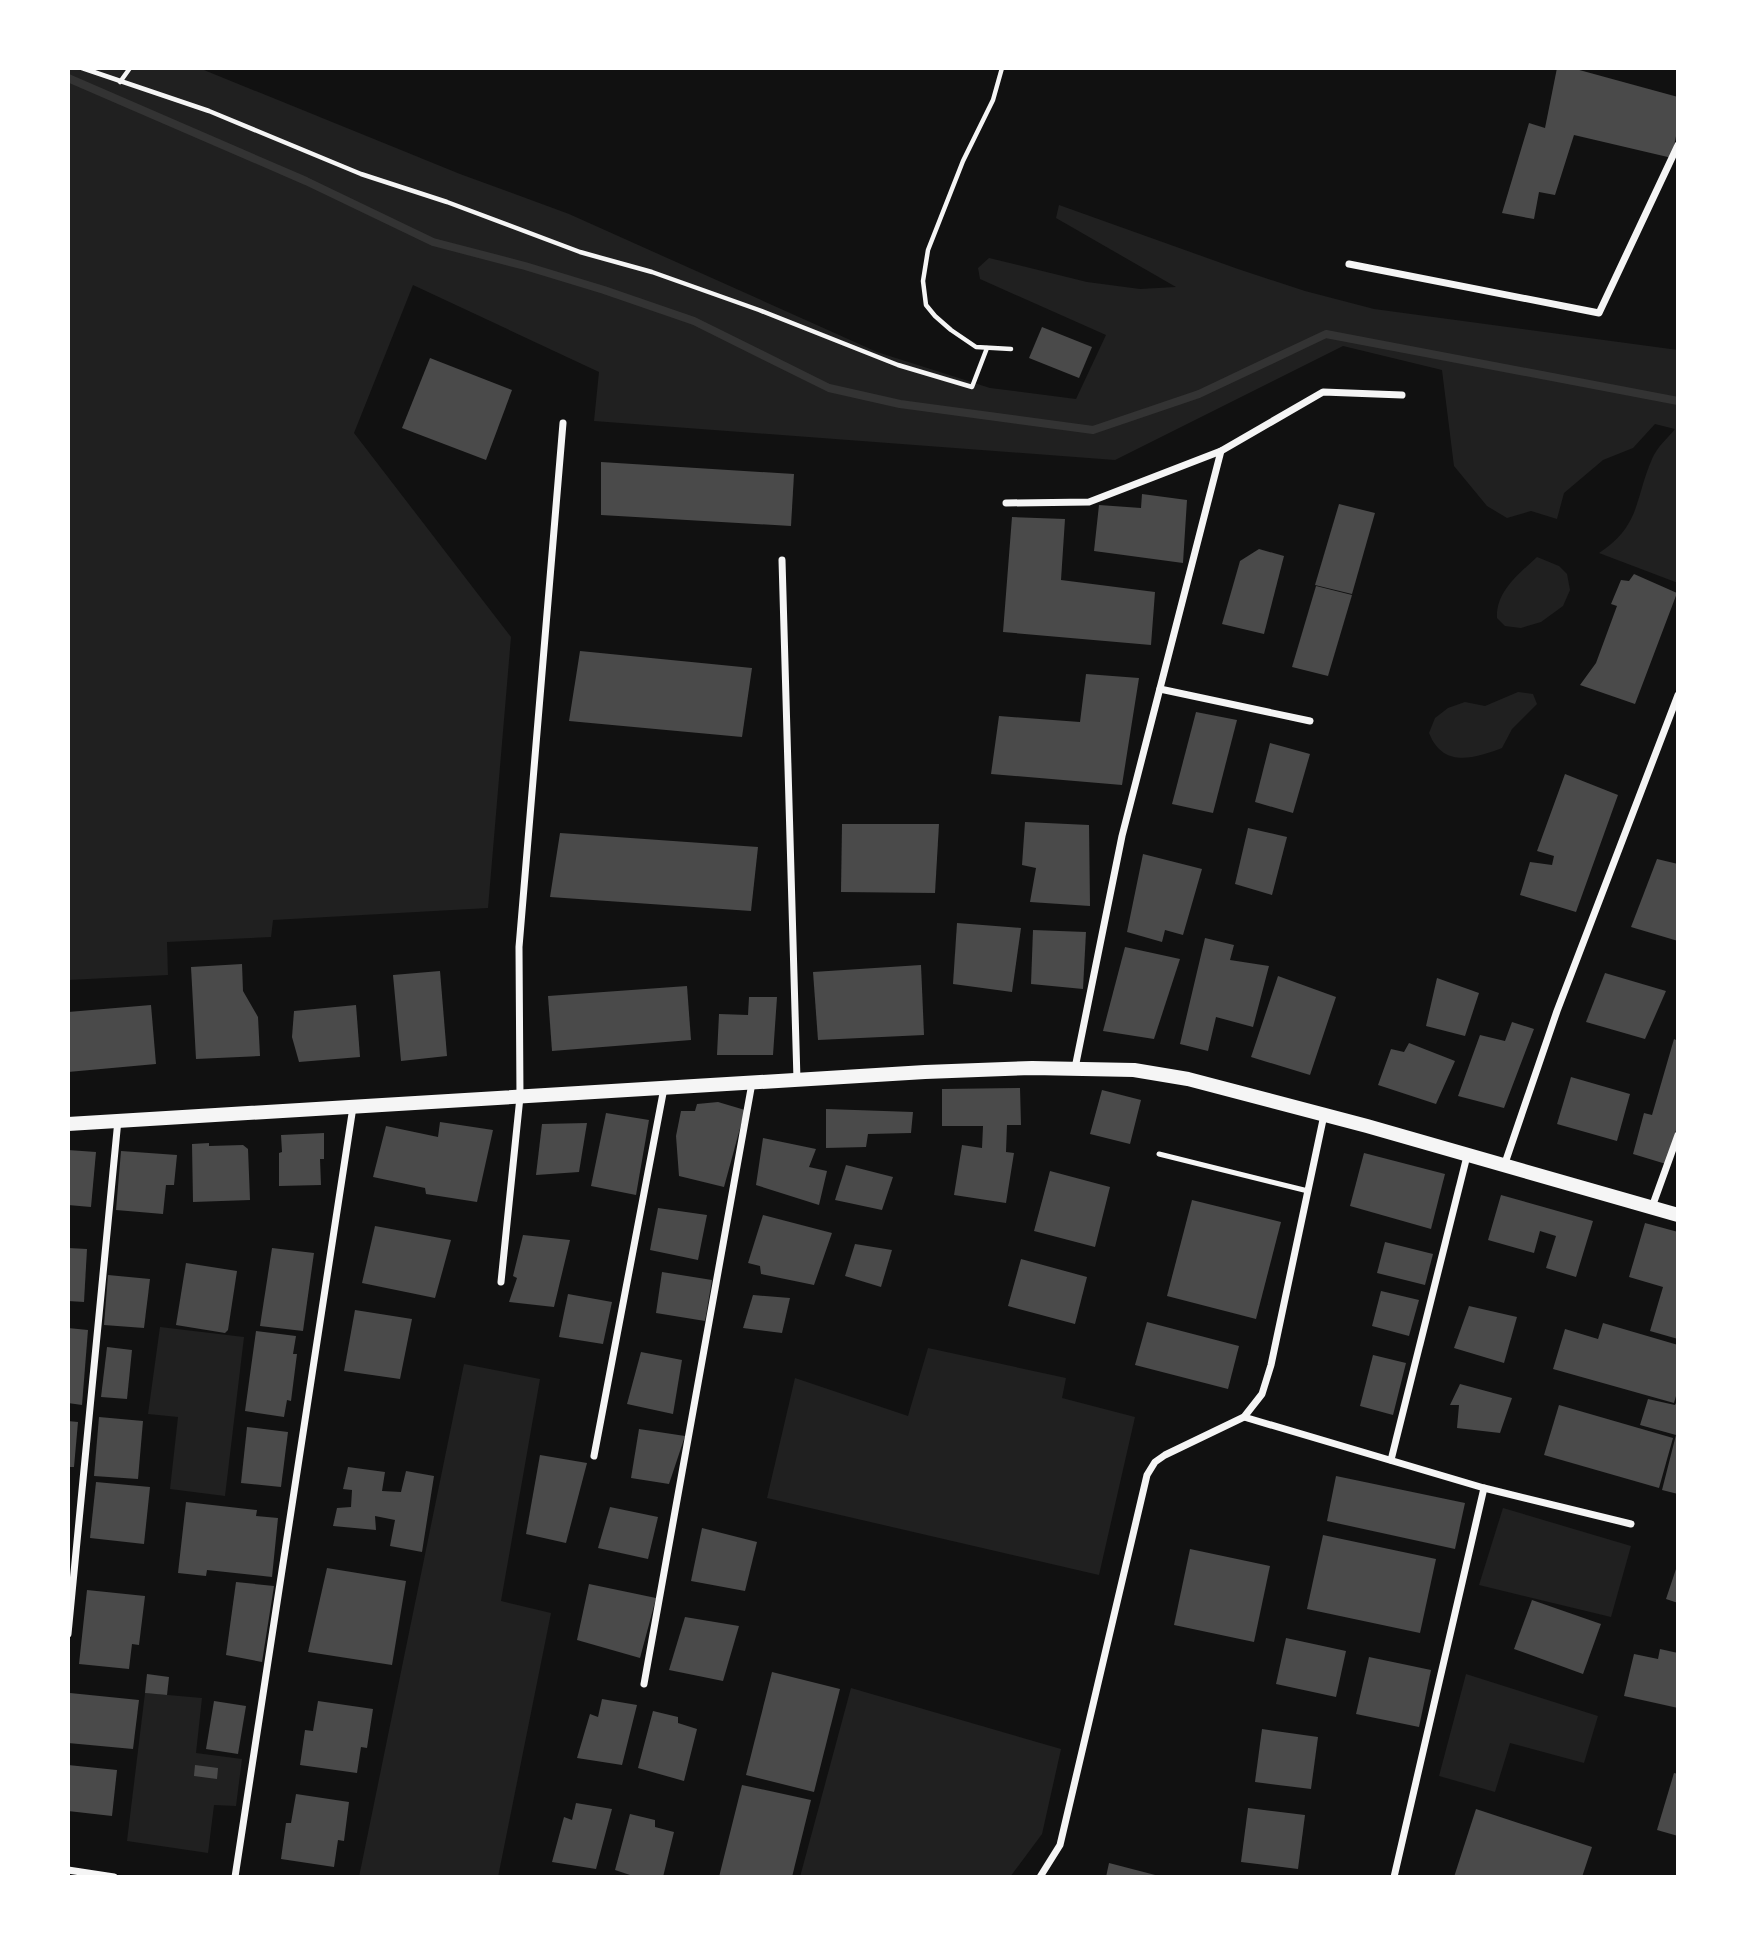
<svg xmlns="http://www.w3.org/2000/svg" width="1746" height="1945" font-family="'Sofia Sans Condensed',sans-serif">
<rect width="100%" height="100%" fill="#111"/>
<!-- green -->
<g fill="#202020">
<path d="M68,68H199L460,174L569,214L877,352L990,388L1076,399L1106,335L980,279L978,268L989,258L1087,282L1140,289L1176,287L1056,218L1059,205L1238,269L1305,291L1374,309L1678,350V583L1599,553C1641,525 1634,501 1652,459C1657,447 1667,439 1675,429L1655,424L1633,448L1603,460L1564,493L1557,519L1531,511L1507,518L1487,506L1454,466L1442,370L1343,346L1115,460L594,421L599,372L413,285L354,433L511,637L488,908L273,920L271,937L167,942L168,975L68,980Z"/>
<path d="M1537,557L1559,566L1567,574L1570,590L1563,606L1541,622L1521,628L1505,626L1497,618C1496,591 1519,574 1537,557Z"/>
<path d="M1518,692L1533,694L1537,704L1512,729L1502,748C1473,759 1443,768 1429,733L1435,718L1448,708L1465,702L1485,706Z"/>
<path d="M160,1327L244,1337L225,1496L170,1489L178,1417L148,1414Z"/>
<path d="M928,1348L1066,1378L1062,1398L1135,1417L1099,1575L767,1498L795,1378L908,1416Z"/>
<path d="M464,1364L540,1379L501,1601L551,1613L498,1877H359Z"/>
<path d="M1503,1508L1631,1546L1611,1617L1479,1585Z"/>
<path d="M1466,1674L1598,1716L1584,1763L1510,1743L1495,1792L1439,1776Z"/>
<path d="M851,1688L1061,1749L1042,1834L1010,1877H800Z"/>
<path d="M145,1693L202,1698L196,1753L242,1759L236,1806L214,1805L208,1853L127,1841Z"/>
</g>
<g fill="none" stroke-linecap="round" stroke-linejoin="round">
<!-- stream -->
<path stroke="#333" stroke-width="8" d="M68,78L306,181L433,242L525,266L604,290L694,321L829,388L900,404L1093,430L1199,394L1326,334L1678,401"/>
</g>
<!-- building -->
<g fill="#4a4a4a">
<path d="M1557,68H1572L1678,97V125L1672,158L1574,135L1555,195L1539,192L1534,219L1502,213L1529,123L1545,128Z"/>
<path d="M1042,327L1092,347L1079,378L1029,358Z"/>
<path d="M430,358L512,390L486,460L402,428Z"/>
<path d="M601,462L794,474L791,526L601,515Z"/>
<path d="M1142,494L1187,500L1183,563L1094,551L1099,505L1141,508Z"/>
<path d="M1339,504L1375,513L1352,594L1315,585Z"/>
<path d="M1012,517L1065,519L1061,580L1155,592L1151,645L1003,632Z"/>
<path d="M1259,549L1284,556L1264,634L1222,624L1240,561Z"/>
<path d="M1634,574L1677,593L1635,704L1580,685L1596,663L1617,606L1611,604L1621,580L1629,581Z"/>
<path d="M1316,586L1352,595L1328,676L1292,667Z"/>
<path d="M580,651L752,668L742,737L569,721Z"/>
<path d="M1086,674L1139,678L1122,785L991,774L999,716L1080,722Z"/>
<path d="M1196,712L1237,720L1213,813L1172,804Z"/>
<path d="M1270,743L1310,754L1293,813L1255,802Z"/>
<path d="M1565,774L1618,795L1576,912L1520,895L1530,862L1552,865L1554,856L1537,851Z"/>
<path d="M1025,822L1089,825L1090,906L1030,902L1036,868L1022,865Z"/>
<path d="M842,824H939L935,893L841,892Z"/>
<path d="M1248,828L1287,837L1272,895L1235,884Z"/>
<path d="M560,833L758,847L751,911L550,897Z"/>
<path d="M1143,854L1202,869L1183,935L1165,930L1162,942L1127,932Z"/>
<path d="M1657,859L1678,864V941L1631,927Z"/>
<path d="M957,923L1021,928L1012,992L953,984Z"/>
<path d="M1033,930L1086,932L1083,989L1031,984Z"/>
<path d="M1205,938L1234,945L1230,960L1269,966L1253,1027L1216,1017L1208,1051L1180,1044Z"/>
<path d="M1125,947L1180,959L1154,1039L1103,1031Z"/>
<path d="M242,964L243,991L258,1017L260,1056L196,1059L191,967Z"/>
<path d="M921,965L924,1035L818,1040L813,972Z"/>
<path d="M440,971L447,1056L401,1061L393,975Z"/>
<path d="M1605,973L1666,991L1645,1039L1586,1022Z"/>
<path d="M1278,976L1336,997L1310,1075L1251,1057Z"/>
<path d="M1437,978L1479,993L1465,1036L1426,1026Z"/>
<path d="M687,986L691,1040L552,1051L548,996Z"/>
<path d="M749,997H777L773,1055H717L719,1014L748,1015Z"/>
<path d="M151,1005L156,1064L68,1072V1012Z"/>
<path d="M356,1005L360,1057L299,1062L292,1037L294,1011Z"/>
<path d="M1512,1022L1534,1029L1504,1108L1458,1096L1480,1035L1505,1041Z"/>
<path d="M1674,1039L1678,1041V1124L1666,1164L1633,1154L1644,1113L1652,1115Z"/>
<path d="M1409,1043L1455,1061L1436,1104L1378,1085L1391,1049L1404,1052Z"/>
<path d="M1571,1077L1630,1094L1617,1141L1557,1124Z"/>
<path d="M1020,1088L1021,1125H1007L1006,1152L1014,1153L1006,1203L954,1195L962,1145L982,1148L983,1126H942V1089Z"/>
<path d="M1102,1090L1141,1100L1130,1144L1090,1134Z"/>
<path d="M718,1102L745,1110L724,1187L679,1176L676,1136L681,1111H695L697,1104Z"/>
<path d="M826,1109L913,1112L911,1133L868,1134L866,1147L826,1148Z"/>
<path d="M606,1113L649,1120L636,1195L591,1186Z"/>
<path d="M440,1122L493,1130L477,1202L426,1194L425,1188L373,1177L386,1126L438,1137Z"/>
<path d="M587,1123L579,1172L536,1175L542,1124Z"/>
<path d="M324,1133V1159H320L321,1185L279,1186V1153L282,1152L281,1135Z"/>
<path d="M763,1138L816,1149L809,1167L827,1171L819,1205L756,1185Z"/>
<path d="M209,1143V1146L243,1145L248,1149L250,1200L193,1202L192,1144Z"/>
<path d="M68,1150L96,1152L91,1207L68,1205Z"/>
<path d="M121,1151L177,1155L174,1185H166L163,1214L116,1210Z"/>
<path d="M1364,1153L1445,1174L1431,1229L1350,1206Z"/>
<path d="M846,1165L893,1177L882,1210L835,1200Z"/>
<path d="M1050,1171L1110,1187L1095,1247L1034,1231Z"/>
<path d="M1501,1195L1593,1221L1576,1277L1546,1268L1556,1236L1540,1231L1534,1253L1488,1240Z"/>
<path d="M1192,1200L1281,1222L1256,1319L1167,1296Z"/>
<path d="M658,1208L707,1215L698,1260L650,1250Z"/>
<path d="M763,1215L832,1233L814,1285L761,1274L760,1266L748,1263Z"/>
<path d="M1645,1223L1678,1232V1339L1650,1331L1663,1287L1629,1277Z"/>
<path d="M375,1226L451,1240L435,1298L362,1283Z"/>
<path d="M523,1235L570,1240L554,1307L509,1302L517,1278L513,1276Z"/>
<path d="M1385,1242L1433,1254L1425,1285L1377,1273Z"/>
<path d="M855,1244L892,1250L881,1287L845,1276Z"/>
<path d="M68,1248L87,1249L84,1302L68,1301Z"/>
<path d="M272,1248L314,1253L303,1331L260,1326Z"/>
<path d="M1021,1259L1087,1277L1075,1324L1008,1306Z"/>
<path d="M186,1263L237,1271L228,1330L225,1333L176,1325Z"/>
<path d="M662,1272L712,1280L705,1321L656,1313Z"/>
<path d="M108,1275L150,1279L144,1328L104,1325Z"/>
<path d="M1381,1291L1419,1300L1409,1336L1372,1326Z"/>
<path d="M568,1294L612,1302L603,1344L559,1337Z"/>
<path d="M753,1295L790,1298L782,1333L743,1328Z"/>
<path d="M1469,1306L1517,1317L1504,1363L1454,1348Z"/>
<path d="M355,1310L412,1319L400,1379L344,1371Z"/>
<path d="M1147,1322L1239,1346L1228,1389L1135,1365Z"/>
<path d="M1603,1323L1678,1345V1389L1674,1403L1553,1369L1565,1329L1598,1339Z"/>
<path d="M68,1328L88,1330L82,1405L68,1403Z"/>
<path d="M256,1331L296,1336L293,1354H297L291,1401L287,1400L284,1417L245,1411Z"/>
<path d="M107,1347L132,1350L127,1399L101,1397Z"/>
<path d="M641,1352L682,1360L673,1414L627,1404Z"/>
<path d="M1373,1355L1406,1363L1393,1415L1360,1406Z"/>
<path d="M1460,1384L1512,1398L1500,1433L1457,1428L1459,1405H1450Z"/>
<path d="M1648,1399L1675,1405L1678,1399V1494L1662,1490L1676,1435L1640,1425Z"/>
<path d="M1559,1405L1673,1438L1659,1488L1544,1455Z"/>
<path d="M99,1417L143,1421L138,1479L94,1476Z"/>
<path d="M68,1421L78,1422L74,1467H68Z"/>
<path d="M247,1427L288,1432L281,1487L241,1483Z"/>
<path d="M639,1429L685,1436L669,1484L631,1478Z"/>
<path d="M540,1455L587,1463L566,1543L526,1534Z"/>
<path d="M348,1467L385,1472L382,1491L401,1492L406,1471L434,1476L422,1552L390,1546L395,1520L375,1516L376,1530L333,1526L337,1508L351,1507L352,1490L343,1489Z"/>
<path d="M1336,1476L1465,1503L1455,1549L1327,1521Z"/>
<path d="M96,1482L150,1487L144,1544L90,1538Z"/>
<path d="M186,1502L257,1510L256,1516L278,1518L272,1577L207,1570L206,1576L178,1573Z"/>
<path d="M610,1507L658,1517L648,1559L598,1548Z"/>
<path d="M702,1528L757,1542L745,1591L691,1581Z"/>
<path d="M1323,1535L1436,1559L1420,1633L1307,1609Z"/>
<path d="M1190,1549L1270,1566L1254,1642L1174,1625Z"/>
<path d="M1678,1563V1603L1666,1599Z"/>
<path d="M327,1568L406,1581L392,1665L308,1652Z"/>
<path d="M236,1582L274,1586L262,1662L226,1655Z"/>
<path d="M589,1584L656,1598L640,1658L577,1640Z"/>
<path d="M87,1590L145,1596L139,1645L132,1644L129,1669L79,1664Z"/>
<path d="M1532,1600L1601,1624L1583,1674L1514,1649Z"/>
<path d="M685,1617L739,1626L723,1681L669,1670Z"/>
<path d="M1286,1638L1346,1651L1336,1697L1276,1684Z"/>
<path d="M1660,1649L1678,1653V1708L1624,1696L1634,1654L1658,1659Z"/>
<path d="M1369,1657L1431,1670L1419,1727L1356,1714Z"/>
<path d="M772,1672L840,1689L814,1792L746,1775Z"/>
<path d="M147,1674L169,1677L167,1695L145,1693Z"/>
<path d="M70,1693L139,1700L133,1749L68,1743Z"/>
<path d="M602,1699L637,1705L622,1765L577,1758L590,1714L598,1717Z"/>
<path d="M214,1701L246,1706L238,1754L206,1749Z"/>
<path d="M318,1701L373,1709L367,1748L361,1747L357,1773L300,1765L305,1730L313,1731Z"/>
<path d="M653,1711L678,1717V1723L697,1729L684,1781L638,1768Z"/>
<path d="M1262,1729L1318,1737L1311,1789L1255,1782Z"/>
<path d="M68,1765L117,1770L112,1816L68,1811Z"/>
<path d="M195,1765L218,1768L217,1779L194,1776Z"/>
<path d="M1674,1773L1678,1774V1836L1657,1830Z"/>
<path d="M742,1785L811,1800L792,1877H719Z"/>
<path d="M296,1794L349,1802L344,1841L338,1840L334,1867L281,1859L286,1823H291Z"/>
<path d="M576,1803L612,1809L596,1869L552,1862L564,1817L572,1820Z"/>
<path d="M1248,1808L1305,1815L1298,1869L1241,1862Z"/>
<path d="M1476,1809L1592,1847L1582,1877H1454Z"/>
<path d="M630,1814L655,1820V1827L674,1832L663,1877H636L615,1870Z"/>
<path d="M1109,1863L1159,1876V1877H1106Z"/>
</g>
<g fill="none" stroke-linecap="round" stroke-linejoin="round">
<!-- path -->
<g stroke="#f5f5f5" stroke-width="4.5">
<path d="M82,68L209,111L361,174L447,202L580,252L652,272L759,310L898,365L972,387L987,348"/>
<path d="M1002,68L993,100L963,161L928,250L923,281L926,305L935,316L951,330L976,347L1011,349"/>
<path d="M120,82L130,68"/>
</g>
<!-- service -->
<path stroke="#f5f5f5" stroke-width="5" d="M1159,1154L1308,1191"/>
<!-- minor -->
<g stroke="#f5f5f5" stroke-width="7">
<path d="M1349,264L1599,313L1678,145"/>
<path d="M1006,503L1089,502L1221,451L1323,392L1402,395"/>
<path d="M782,560L797,1080"/>
<path d="M1160,689L1310,721"/>
<path d="M1075,1068L1122,836L1221,451"/>
<path d="M1504,1166L1557,1011L1678,695"/>
<path d="M1652,1207L1678,1135"/>
<path d="M501,1282L520,1097L519,947L563,423"/>
<path d="M1244,1417L1484,1488L1394,1877"/>
<path d="M594,1456L664,1088"/>
<path d="M1391,1460L1467,1156"/>
<path d="M1484,1488L1631,1524"/>
<path d="M68,1634L118,1120"/>
<path d="M644,1684L752,1083"/>
<path d="M68,1870L114,1877"/>
<path d="M235,1877L353,1107"/>
<path d="M1040,1877L1060,1845L1147,1475L1155,1462L1165,1455L1244,1417L1262,1394L1271,1365L1324,1115"/>
</g>
<!-- secondary -->
<path stroke="#f5f5f5" stroke-width="14" d="M68,1124L925,1072L1032,1068L1134,1070L1188,1079L1367,1126L1678,1215"/>
</g>
<!-- border -->
<rect width="1746" height="1945" fill="none" stroke="#ffffff" stroke-width="140"/>
</svg>
